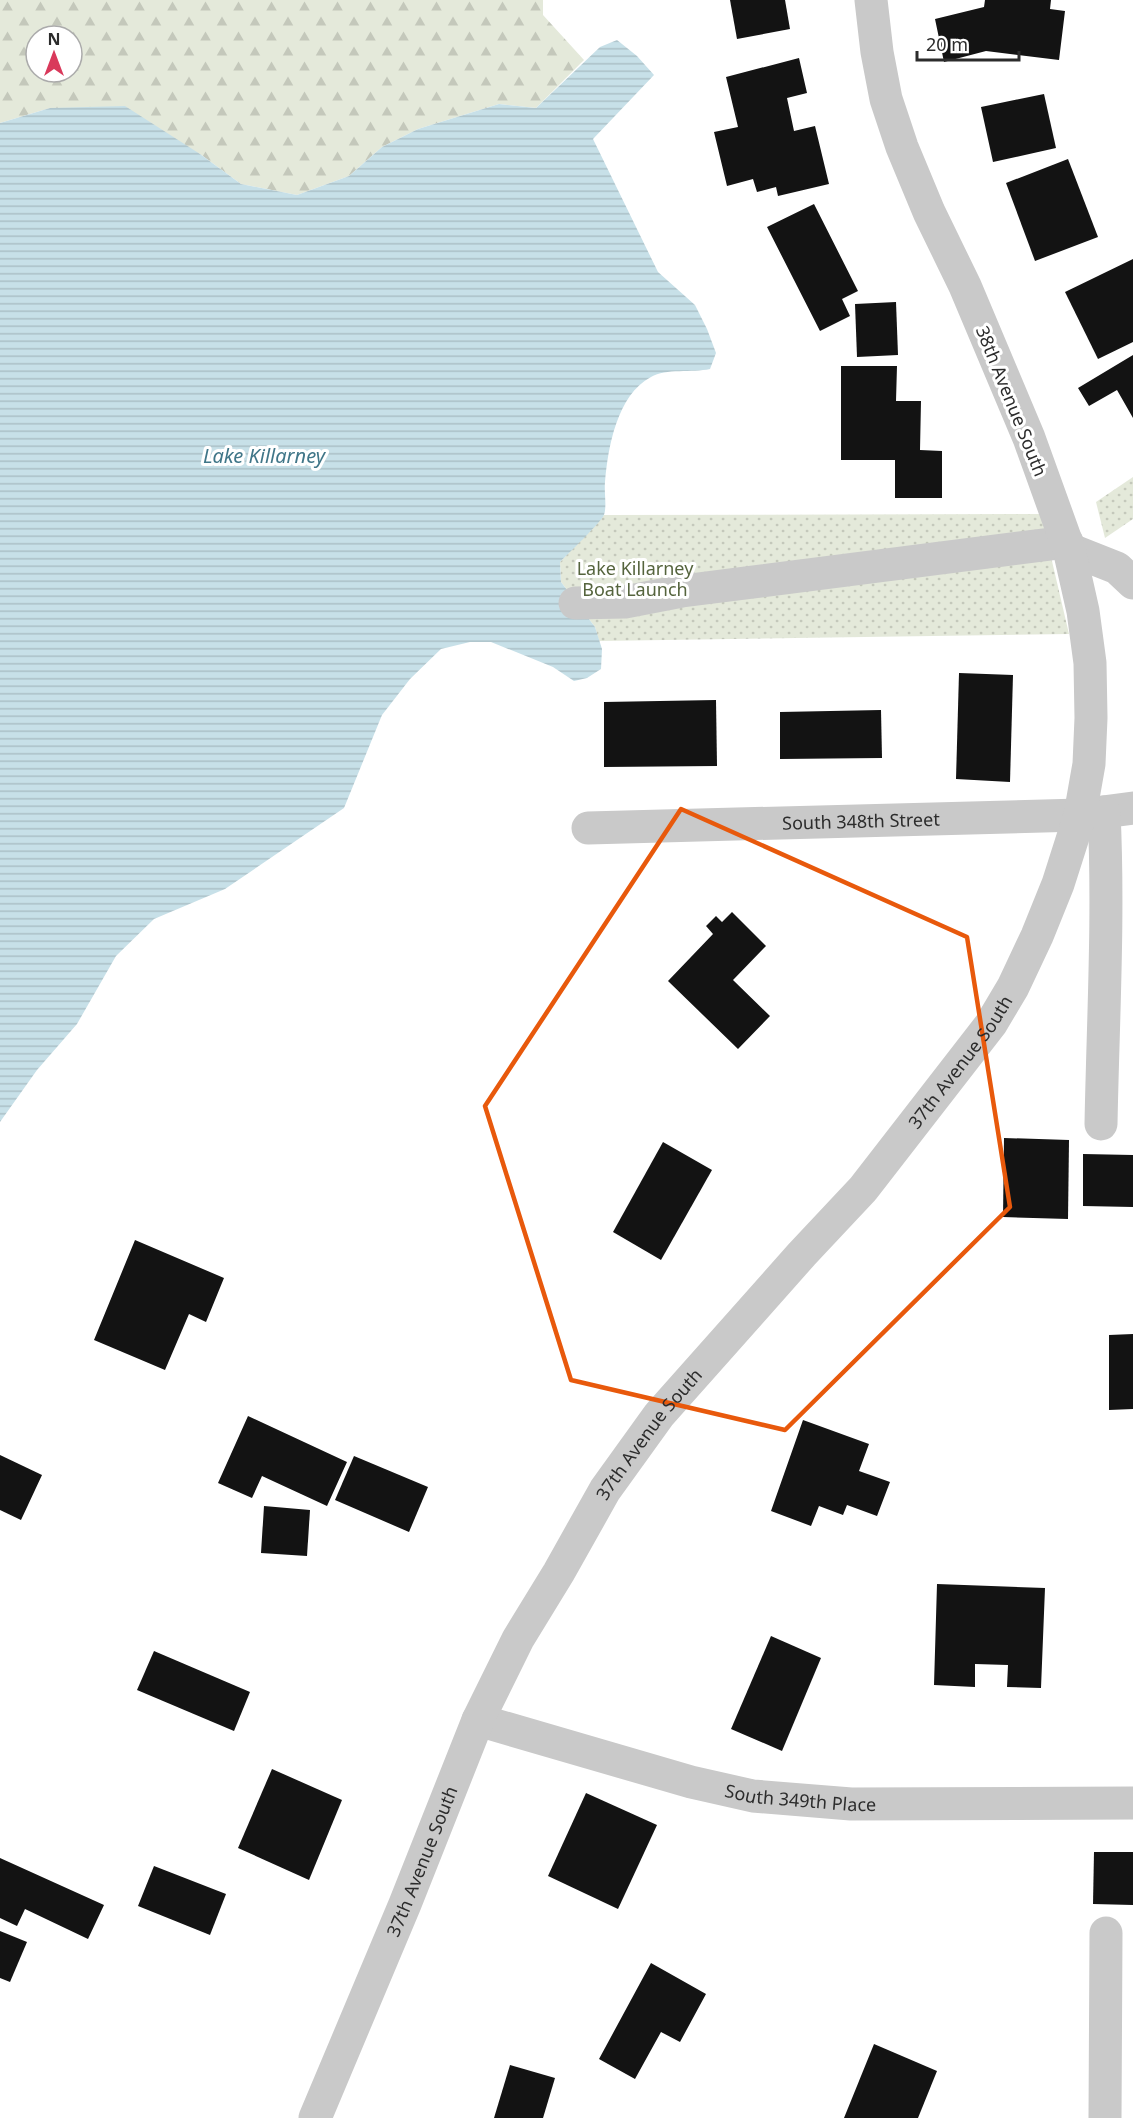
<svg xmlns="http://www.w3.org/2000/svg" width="1133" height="2118" font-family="'Noto Sans',sans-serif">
<defs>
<pattern id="forest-firs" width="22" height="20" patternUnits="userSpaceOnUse" patternTransform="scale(1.5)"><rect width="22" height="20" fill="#e4e9da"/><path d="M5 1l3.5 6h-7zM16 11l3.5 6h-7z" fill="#c4c8bb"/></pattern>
<pattern id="park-dots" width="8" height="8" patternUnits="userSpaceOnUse" patternTransform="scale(1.5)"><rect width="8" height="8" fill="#e4e9da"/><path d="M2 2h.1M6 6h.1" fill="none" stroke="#c4c8bb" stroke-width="1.8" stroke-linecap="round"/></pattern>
<pattern id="water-rules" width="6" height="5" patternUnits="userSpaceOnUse" patternTransform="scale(1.5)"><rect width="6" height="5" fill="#c7e0e8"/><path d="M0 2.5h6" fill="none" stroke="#abc0c7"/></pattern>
</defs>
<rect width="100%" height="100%" fill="#fff"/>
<!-- forest -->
<path fill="url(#forest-firs)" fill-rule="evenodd" d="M0,0H543V15L584,60L536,108L499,104L418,129L382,147L349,176L297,195L241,184L200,154L50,108L0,123ZM36,36H72V72H36Z"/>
<!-- park -->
<g fill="url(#park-dots)">
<path d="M1133,477V519L1105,538L1096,502Z"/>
<path d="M1041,514L1069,634L599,641L595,627L561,582L560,562L604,515Z"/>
</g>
<!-- water -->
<path fill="url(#water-rules)" d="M617,40L637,56L654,75L593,139L658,272L695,305L707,329L716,353L710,369C692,373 666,368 651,377C617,395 608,447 605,482C604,492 607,506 604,515C601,522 568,554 560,562L561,582L595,627L602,649L601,669L587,678L574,681L553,667L491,642H470L441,649L410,679L382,715L344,808L225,889L154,919L116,956L77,1024L37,1070L0,1122V123L50,108L125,106L200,154L241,184L297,195L349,176L382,147L418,129L499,104L536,108L600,47Z"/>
<!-- building -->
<g fill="#131313">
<path d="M730,0H785L790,29L737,39Z"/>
<path d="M985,0H1051L1050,9L1065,11L1059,60L986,51L944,62L935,19L984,7Z"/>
<path d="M799,58L807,93L787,98L794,131L815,126L829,184L778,196L776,187L757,192L753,179L727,186L714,132L738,127L726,77Z"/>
<path d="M1044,94L1056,148L993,162L981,107Z"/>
<path d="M1068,159L1098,237L1035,261L1006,183Z"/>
<path d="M814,204L858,291L842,299L850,316L820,331L767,227Z"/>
<path d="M1133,259V342L1098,359L1065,292Z"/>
<path d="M896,302L898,355L857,357L855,304Z"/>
<path d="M1133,355V418L1117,390L1089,406L1078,388Z"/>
<path d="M841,366H897L896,401H921L920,450L942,451V498H895V460H841Z"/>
<path d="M959,673L1013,675L1010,782L956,779Z"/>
<path d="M716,700L717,766L604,767V702Z"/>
<path d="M881,710L882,758L780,759V712Z"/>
<path d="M732,912L766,946L733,980L770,1016L738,1049L668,981L713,934L706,926L716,916L722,922Z"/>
<path d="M1004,1138L1069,1140L1068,1219L1003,1217Z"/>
<path d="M663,1142L712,1170L661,1260L613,1232Z"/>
<path d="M1083,1154L1133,1155V1207L1083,1206Z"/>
<path d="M135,1240L224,1278L206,1322L189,1314L165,1370L94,1340Z"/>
<path d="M1133,1334V1409L1109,1410V1335Z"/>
<path d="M248,1416L347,1462L327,1506L262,1476L252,1498L218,1483Z"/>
<path d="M803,1420L869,1444L859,1471L890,1482L877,1516L847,1505L843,1515L819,1506L811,1526L771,1511Z"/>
<path d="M0,1455L42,1475L21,1520L0,1510Z"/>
<path d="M354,1456L428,1487L409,1532L335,1500Z"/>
<path d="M264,1506L310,1510L307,1556L261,1553Z"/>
<path d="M937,1584L1045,1588L1041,1688L1007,1687L1008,1665L975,1664V1687L934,1685Z"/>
<path d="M771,1636L821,1658L782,1751L731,1729Z"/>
<path d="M154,1651L250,1692L234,1731L137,1690Z"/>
<path d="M272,1769L342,1800L309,1880L238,1848Z"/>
<path d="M586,1793L657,1825L618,1909L548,1876Z"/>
<path d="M1094,1852H1133V1905L1093,1904Z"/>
<path d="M0,1858L104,1905L88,1939L25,1909L17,1926L0,1918Z"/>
<path d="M154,1866L226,1894L210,1935L138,1906Z"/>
<path d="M0,1931L27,1942L10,1982L0,1978Z"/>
<path d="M651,1963L706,1994L680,2042L661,2032L635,2079L599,2059Z"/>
<path d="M874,2044L937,2071L918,2118H844Z"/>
<path d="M510,2065L555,2078L543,2118H494Z"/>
</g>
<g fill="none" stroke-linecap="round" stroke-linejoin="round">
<!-- minor -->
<g stroke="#c9c9c9" stroke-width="33">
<path d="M1069,549L1117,568L1133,583"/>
<path d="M575,603L625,602L682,591L1067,542"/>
<path id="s1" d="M588,828L1080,815L1133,808"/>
<path d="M1101,1124C1103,1020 1109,916 1104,812"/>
<path id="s2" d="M478,1720L691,1782L753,1796L851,1804L1133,1803"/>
<path id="s3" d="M315,2118L405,1904L478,1720L518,1639L559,1572L605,1490L659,1415L802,1254L863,1189L991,1024L1013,987L1037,936L1058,884L1080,815L1089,764L1091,718L1090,663L1083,611L1069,549L1029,438L965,286L929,212L902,147L886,99L877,52L871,0"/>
<path d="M1105,2118L1106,1933"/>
</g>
</g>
<!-- marked area -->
<path fill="none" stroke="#e8590c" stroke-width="4.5" stroke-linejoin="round" d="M681,809L967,937L1010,1207L785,1430L571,1380L485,1106Z"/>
<g text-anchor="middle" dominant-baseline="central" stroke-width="6" stroke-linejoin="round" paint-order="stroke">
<!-- street labels -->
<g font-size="18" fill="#2c2c2c" stroke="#fff">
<text transform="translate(1012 401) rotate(68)">38th Avenue South</text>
<text stroke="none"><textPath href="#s1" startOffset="273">South 348th Street</textPath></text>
<text stroke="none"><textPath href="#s3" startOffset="1250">37th Avenue South</textPath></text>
<text stroke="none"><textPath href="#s3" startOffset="764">37th Avenue South</textPath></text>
<text stroke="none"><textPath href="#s2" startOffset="333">South 349th Place</textPath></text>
<text stroke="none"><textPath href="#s3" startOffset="278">37th Avenue South</textPath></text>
</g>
<!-- park labels -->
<g font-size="18" fill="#55643d" stroke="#fff">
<text x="635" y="568">Lake Killarney<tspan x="635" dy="21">Boat Launch</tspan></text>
</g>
<!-- water labels -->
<g font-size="20" font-style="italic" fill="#407688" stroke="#fff">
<text x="264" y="455">Lake Killarney</text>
</g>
</g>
<!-- north arrow -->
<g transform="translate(54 54)"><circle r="28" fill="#ffffff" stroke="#ababab" stroke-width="1.5"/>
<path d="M0-4.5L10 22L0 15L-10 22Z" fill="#d9395b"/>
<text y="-9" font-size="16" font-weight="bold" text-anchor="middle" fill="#2c2c2c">N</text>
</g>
<!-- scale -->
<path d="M917 51v9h102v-9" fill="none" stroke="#2c2c2c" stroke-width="3"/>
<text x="926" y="51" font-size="18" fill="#2c2c2c" stroke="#ffffff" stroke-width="4.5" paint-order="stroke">20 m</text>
</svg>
